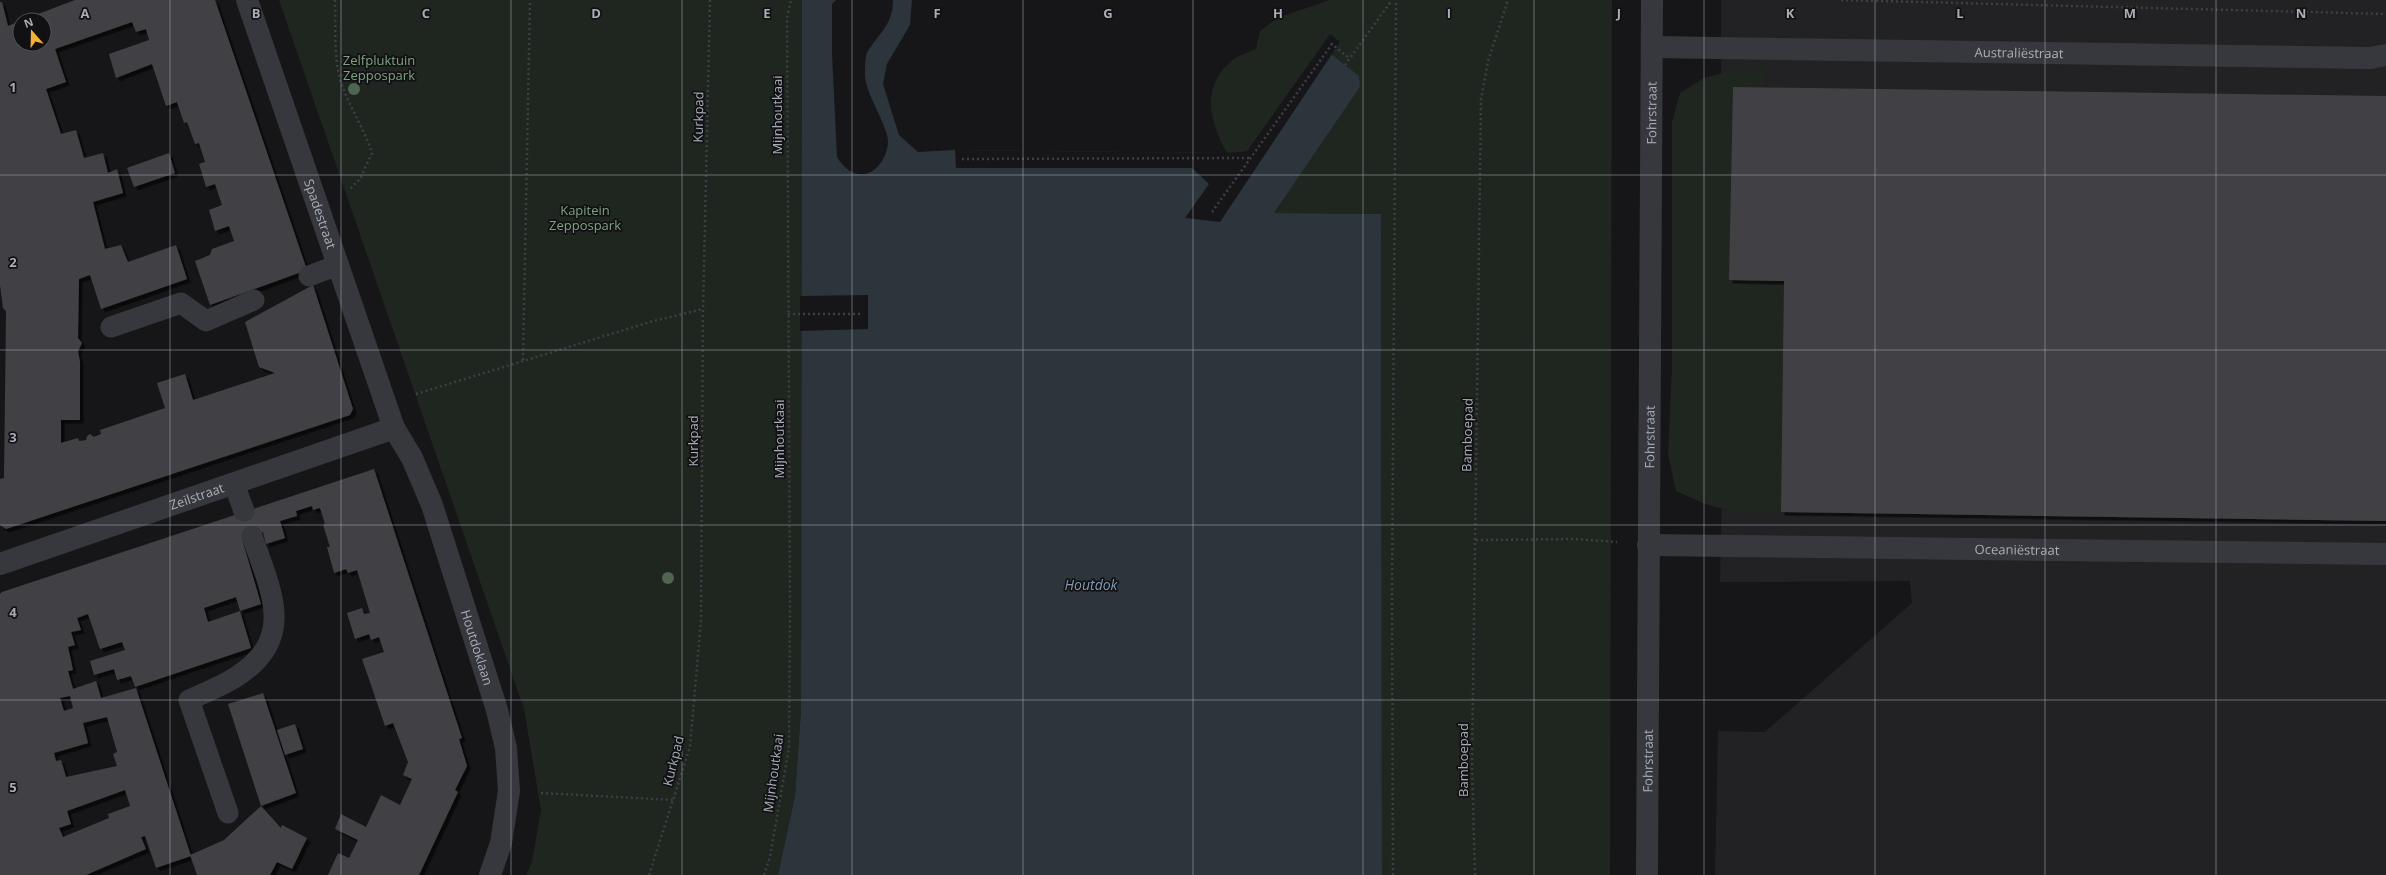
<svg xmlns="http://www.w3.org/2000/svg" width="2386" height="875" font-family="'Open Sans',sans-serif">
<defs>
<filter id="shadow"><feDropShadow dx="3.5" dy="3.5" stdDeviation="0" flood-color="#0009"/></filter>
</defs>
<rect width="100%" height="100%" fill="#161618"/>
<!-- built -->
<path fill="#222225" d="M1721,0H2386V875H1715L1718,731L1765,732L1912,603L1910,581L1720,582L1722,490Z"/>
<!-- green -->
<g fill="#1e261f">
<path d="M279,0H802L801,710L795,796L778,875H526L532,862L541,810L524,709Z"/>
<path d="M1330,0H1612L1610,875H1382L1381,214L1274,213L1360,87L1330,54L1340,42L1330,34L1248,151L1227,153C1209,121 1200,85 1234,59C1240,55 1249,52 1256,49L1260,31L1277,18Z"/>
<path d="M1737,69L1765,70L1763,88L1733,87L1729,280L1784,281L1781,512L1741,514L1705,504L1676,491L1668,454L1672,368V122L1680,93L1704,78Z"/>
</g>
<!-- water -->
<path fill="#2c353c" d="M802,0H836L832,4V54L837,157C855,187 883,175 888,144C890,127 863,92 865,72C865,66 865,56 868,51C879,33 893,25 893,0H912L910,25L887,64L883,84L899,135L918,152L955,150L1226,153L1247,151L1330,34L1340,42L1331,54L1359,76L1360,87L1274,213L1381,214L1382,875H778L795,796L801,710Z"/>
<!-- pier -->
<g fill="#161618">
<path d="M1330,34L1340,42L1220,222L1185,218L1209,184L1192,168H956L955,150L1226,153L1247,151Z"/>
<path d="M868,295V329L800,331V296Z"/>
</g>
<!-- building -->
<g fill="#404145" fill-rule="evenodd" filter="url(#shadow)">
<path d="M75,0H215L307,270L210,305L195,261L210,255L212,249L234,241L229,226L215,231L209,210L222,205L215,184L206,187L199,164L205,162L199,143L195,144L187,122L184,123L177,102L166,106L152,64L116,78L109,54L149,40L146,29L136,32L132,22L55,49L66,82L46,89L61,134L76,130L84,158L103,153L108,173L117,169L123,193L93,202L105,249L121,245L128,262L176,245L187,279L101,309L90,275L79,279L78,338L82,343L78,351L80,362V420H61V443L78,438L79,441L86,440L87,436L90,434L94,437L101,434L100,430L165,408L157,383L185,374L193,400L275,373L259,367L245,322L313,285L353,409L350,415L6,529L0,525V479L4,478L6,311L3,308L0,285V2H2L8,26L20,21V44H44V20H22Z"/>
<path d="M1733,87L2386,96V521L1781,512L1784,281L1729,280Z"/>
<path d="M169,153L175,173L134,187L127,168Z"/>
<path d="M374,469L462,738L459,739L467,766L455,790L458,792L419,875H328L338,853L349,858L358,840L335,829L341,814L366,827L381,795L400,805L412,779L403,775L408,762L393,723L385,726L362,659L384,652L379,637L371,640L369,634L355,639L347,613L362,608L364,614L370,613L357,570L348,573L346,569L334,573L327,547H330L323,525L325,524L320,508L313,510L312,506L296,511L297,516L280,521L285,538L266,544L263,532L242,539L261,604L240,611L236,597L204,608L208,622L240,611L251,648L135,687L131,676L117,680L114,669L94,675L90,661L125,650L122,642L100,649L88,614L77,618L81,630L71,632L75,645L68,647L73,670L68,671L73,689L96,681L101,698L136,688L191,856L156,868L145,836L141,837L146,849L86,875H0V594L2,592ZM70,696L73,708L64,711L60,698ZM107,717L117,752L113,754L117,766L66,777L61,760L56,761L54,753L88,743L83,723ZM125,790L130,806L108,814L109,818L63,837L59,828L71,824L67,811Z"/>
<path d="M263,693L296,793L261,806L228,704Z"/>
<path d="M295,724L303,749L285,755L277,730Z"/>
<path d="M261,806L281,828L282,825L307,838L292,869L277,862L270,875H197L190,855L224,840Z"/>
</g>
<g fill="none" stroke-linecap="round" stroke-linejoin="round">
<!-- path -->
<g stroke="#3d3f44" stroke-width="2.5" stroke-dasharray="2 3" stroke-linecap="butt">
<path d="M335,0C336,27 333,56 341,82C349,107 364,128 372,153L360,179L349,190"/>
<path d="M1841,0L2386,14"/>
<path d="M1345,65L1392,0"/>
<path d="M962,159L1250,158"/>
<path d="M1212,212L1332,44L1349,58"/>
<path d="M788,314H863"/>
<path d="M523,360L530,0"/>
<path d="M416,394L650,322L703,309"/>
<path d="M1476,540L1575,539L1617,542"/>
<path d="M541,793L674,800"/>
<path d="M649,875L690,747L701,620L703,309L710,0"/>
<path d="M764,875L770,857L789,747L790,612L787,18L791,0"/>
<path d="M1393,875L1392,594L1396,0"/>
<path d="M1475,875L1472,765L1481,99L1488,61L1508,0"/>
</g>
<!-- lane -->
<g stroke="#37383d" stroke-width="21">
<path d="M309,276L338,265"/>
<path d="M111,327L181,303L206,321L254,300"/>
<path d="M234,484L244,511"/>
<path d="M228,813L189,700C204,693 222,686 236,677C297,638 271,592 252,536"/>
</g>
<!-- street -->
<g stroke="#37383d" stroke-width="22">
<path id="s1" d="M247,0L394,428L412,458L432,505L497,710L506,748L509,791L501,843L490,875"/>
<path id="s2" d="M1653,47L2370,58L2386,55"/>
<path id="s3" d="M1648,545L2386,554"/>
<path id="s4" d="M0,564L394,428"/>
<path id="s5" d="M1647,875L1652,0"/>
</g>
</g>
<!-- trees -->
<g fill="#506452">
<circle cx="354" cy="89" r="6"/>
<circle cx="668" cy="578" r="6"/>
</g>
<!-- grid -->
<path fill="none" stroke="#a8adb8" stroke-width="1" stroke-opacity="0.55" d="M170,0V875M341,0V875M511,0V875M682,0V875M852,0V875M1023,0V875M1193,0V875M1363,0V875M1534,0V875M1704,0V875M1875,0V875M2045,0V875M2216,0V875M0,175H2386M0,350H2386M0,525H2386M0,700H2386"/>
<g text-anchor="middle" dominant-baseline="central" stroke-width="3.5" stroke-linejoin="round" paint-order="stroke">
<!-- street labels -->
<g font-size="13" fill="#a8adb8" stroke="#111113">
<text stroke="none"><textPath href="#s2" startOffset="366">Australiëstraat</textPath></text>
<text stroke="none"><textPath href="#s5" startOffset="762">Fohrstraat</textPath></text>
<text transform="translate(777 115) rotate(-90)">Mijnhoutkaai</text>
<text transform="translate(698 117) rotate(-89)">Kurkpad</text>
<text stroke="none"><textPath href="#s1" startOffset="226">Spadestraat</textPath></text>
<text transform="translate(1467 435) rotate(-89)">Bamboepad</text>
<text stroke="none"><textPath href="#s5" startOffset="438">Fohrstraat</textPath></text>
<text transform="translate(779 439) rotate(-90)">Mijnhoutkaai</text>
<text transform="translate(693 441) rotate(-90)">Kurkpad</text>
<text stroke="none"><textPath href="#s4" startOffset="208">Zeilstraat</textPath></text>
<text stroke="none"><textPath href="#s3" startOffset="369">Oceaniëstraat</textPath></text>
<text stroke="none"><textPath href="#s1" startOffset="688">Houtdoklaan</textPath></text>
<text transform="translate(1463 760) rotate(-90)">Bamboepad</text>
<text transform="translate(673 761) rotate(-76)">Kurkpad</text>
<text stroke="none"><textPath href="#s5" startOffset="114">Fohrstraat</textPath></text>
<text transform="translate(773 773) rotate(-82)">Mijnhoutkaai</text>
</g>
<!-- park labels -->
<g font-size="13" fill="#7fa381" stroke="#111113">
<text x="379" y="60">Zelfpluktuin<tspan x="379" dy="15">Zeppospark</tspan></text>
<text x="585" y="210">Kapitein<tspan x="585" dy="15">Zeppospark</tspan></text>
</g>
<!-- water labels -->
<g font-size="14" font-style="italic" fill="#7f9bb3" stroke="#111113">
<text x="1091" y="584">Houtdok</text>
</g>
</g>
<g font-size="13" text-anchor="middle" font-weight="bold" fill="#a8adb8" stroke="#111113" stroke-width="3.5" stroke-linejoin="round" paint-order="stroke">
<text x="85" y="18">A</text>
<text x="256" y="18">B</text>
<text x="426" y="18">C</text>
<text x="596" y="18">D</text>
<text x="767" y="18">E</text>
<text x="937" y="18">F</text>
<text x="1108" y="18">G</text>
<text x="1278" y="18">H</text>
<text x="1449" y="18">I</text>
<text x="1619" y="18">J</text>
<text x="1790" y="18">K</text>
<text x="1960" y="18">L</text>
<text x="2130" y="18">M</text>
<text x="2301" y="18">N</text>
<text x="13" y="92">1</text>
<text x="13" y="267">2</text>
<text x="13" y="442">3</text>
<text x="13" y="617">4</text>
<text x="13" y="792">5</text>
</g>
<!-- north arrow -->
<g transform="translate(32 32) rotate(340)"><circle r="19" fill="#111113" stroke="#4d4f55"/>
<path d="M0-3L7 15L0 10L-7 15Z" fill="#f2b134"/>
<text y="-6" font-size="11" font-weight="bold" text-anchor="middle" fill="#a8adb8">N</text>
</g>
</svg>
